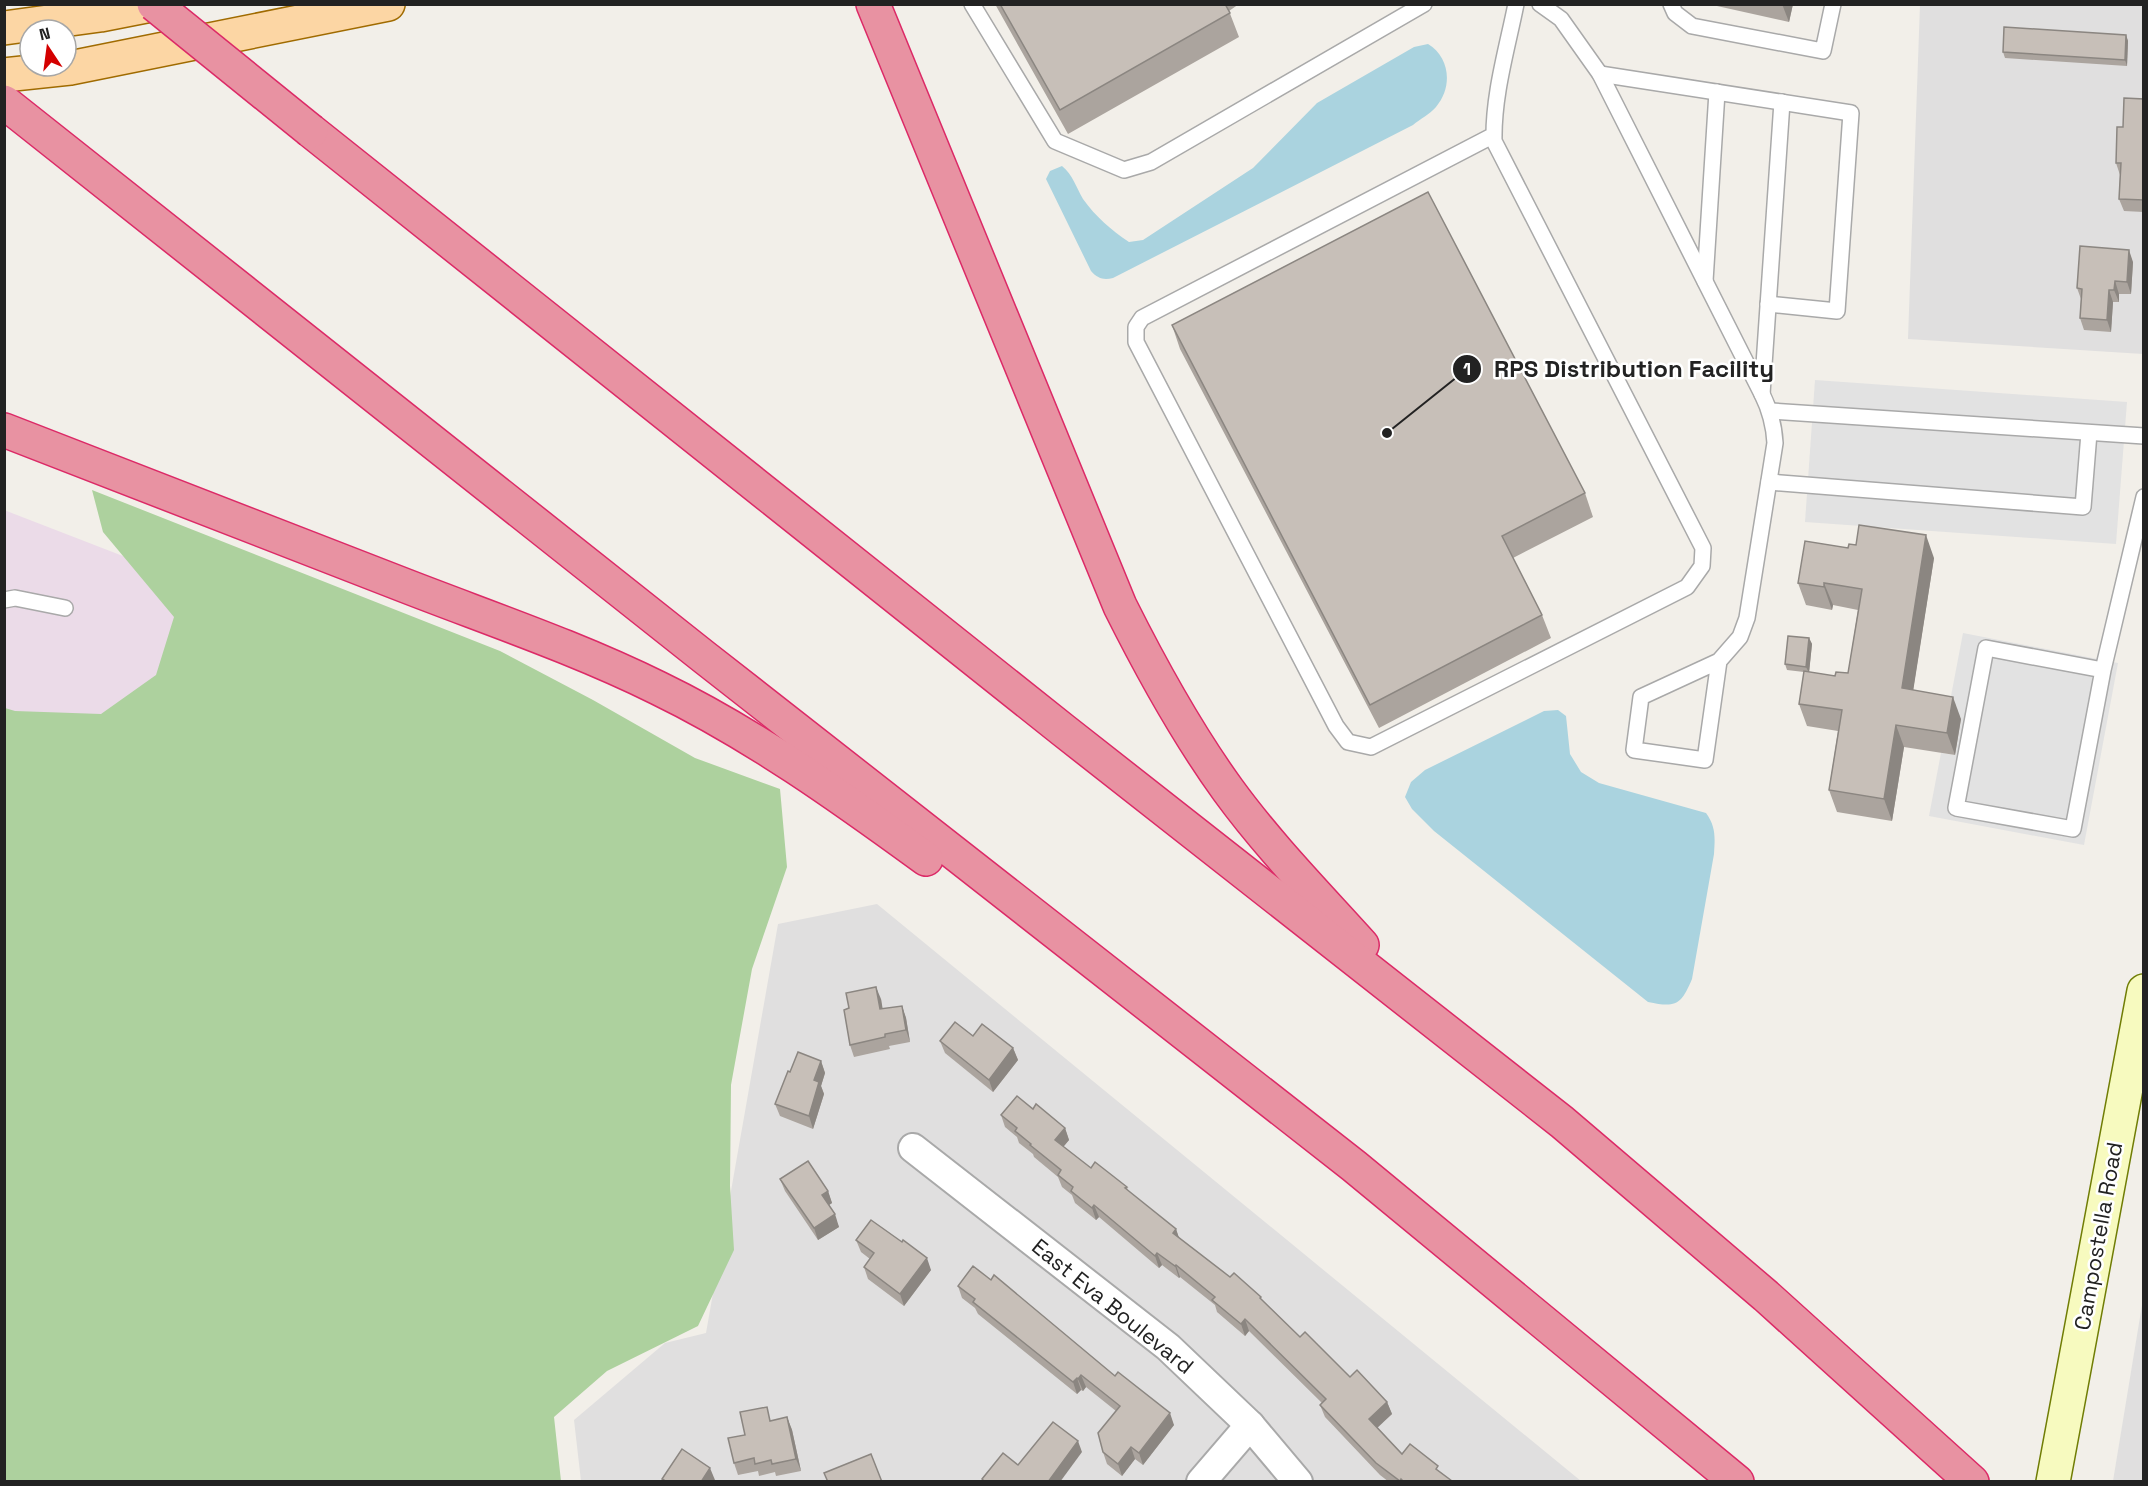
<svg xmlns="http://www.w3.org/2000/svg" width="2148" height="1486" font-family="'Space Grotesk',sans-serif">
<rect width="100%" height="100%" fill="#f2efe9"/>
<!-- residential -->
<g fill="#e0dfdf">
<path d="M1920,5H2143V354L1908,339Z"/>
<path d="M877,904L1581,1481H581L574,1420L665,1343L706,1333L778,924Z"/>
<path d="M2143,1299V1481H2113Z"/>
</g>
<!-- industrial -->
<path fill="#ebdbe8" d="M4,510L550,721L5,730Z"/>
<!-- forest -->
<path fill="#add19e" d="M92,490L500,651L593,700L695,758L780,789L787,867L752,969L731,1085L730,1186L734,1250L698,1326L607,1371L554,1417L561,1481H5V708L15,711L101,714L156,675L174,617L103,532Z"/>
<!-- parking -->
<g fill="#e2e2e2">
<path d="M1815,380L2127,402L2116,544L1805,522Z"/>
<path d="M1963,633L2118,663L2084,845L1929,816L1941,753L1955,755L1961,719L1947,717Z"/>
</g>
<!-- water -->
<g fill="#aad3df">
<path d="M1428,44C1450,57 1453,87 1436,107C1430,114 1420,119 1413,125L1113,278C1104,280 1098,279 1091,271L1046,179L1050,171L1062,166C1073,175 1076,187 1083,199C1096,217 1111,230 1129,242L1143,240L1253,168L1317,103L1414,47Z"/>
<path d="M1558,710L1566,716L1570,754L1581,772L1599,783L1706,813C1716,827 1715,837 1714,854L1692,979C1681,1005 1676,1008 1648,1002L1434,831L1412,809L1405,797L1411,782L1425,770L1544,711Z"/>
</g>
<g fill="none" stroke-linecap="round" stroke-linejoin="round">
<defs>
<g id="lane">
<path d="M972,4L1055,141L1124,170L1151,162L1424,4"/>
<path d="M1540,4L1561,19L1600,74L1762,394C1770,410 1774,424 1775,443L1747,618L1740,637L1719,661L1641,697L1634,750L1705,760L1719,661"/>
<path d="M1671,4L1675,13L1692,26L1823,51L1833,4"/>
<path d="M1600,74L1851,113L1837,311L1768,304"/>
<path d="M1494,135L1142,318L1136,327V342L1336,726L1348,742L1371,747L1687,587L1702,566L1703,548L1494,141C1493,95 1507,49 1516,4"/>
<path d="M1705,281L1717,92"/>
<path d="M1762,394L1782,102"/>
<path d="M1771,411L2144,436"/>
<path d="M1769,482L2083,507L2089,433"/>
<path d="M4,600L15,598L65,608"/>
<path d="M2103,670L1986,648L1956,808L2073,829L2103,670L2144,497"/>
</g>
<g id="street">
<path d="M913,1148L1168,1347L1250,1425L1298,1482"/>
<path d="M1201,1482L1250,1425"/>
</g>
<path id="secondary" d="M2053,1482L2144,991"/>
<g id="primary">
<path d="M4,28L100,15L156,4"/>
<path d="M4,75L70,68L388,4"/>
</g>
<g id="highway">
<path d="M873,4L1120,606C1152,670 1186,732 1228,790C1268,845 1316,894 1362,945"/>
<path d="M4,102L704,657L1354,1166L1737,1482"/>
<path d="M311,131L1063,730L1562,1122L1766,1296L1972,1482"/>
<path d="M4,430C138,482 272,534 406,586C491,619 577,648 658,688C753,734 841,797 926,859"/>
</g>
</defs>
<!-- lane casing -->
<use href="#lane" stroke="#a9a9a9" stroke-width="18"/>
<!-- street casing -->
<use href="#street" stroke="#a9a9a9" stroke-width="32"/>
<!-- secondary casing -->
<use href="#secondary" stroke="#707d05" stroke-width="36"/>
<!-- primary casing -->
<use href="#primary" stroke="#a06b00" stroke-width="36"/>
<!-- highway casing -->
<use href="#highway" stroke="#dc2a67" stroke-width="36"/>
<!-- lane -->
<use href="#lane" stroke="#fff" stroke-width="15"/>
<!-- street -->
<use href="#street" stroke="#fff" stroke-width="28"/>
<!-- secondary -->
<use href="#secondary" stroke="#f7fabf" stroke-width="33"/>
<!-- primary -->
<use href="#primary" stroke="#fcd6a4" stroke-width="33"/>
<!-- highway -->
<use href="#highway" stroke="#e892a2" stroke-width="33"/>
<defs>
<path id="highway-bridge" d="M154,4L311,131"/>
</defs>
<!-- highway-bridge casing -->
<use href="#highway-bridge" stroke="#dc2a67" stroke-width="36" stroke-linecap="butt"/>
<!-- highway-bridge -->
<use href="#highway-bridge" stroke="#e892a2" stroke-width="33"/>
</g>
<!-- wall -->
<g fill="#aba49e">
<path d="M995,4H1239L1229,11L1239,37L1068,134Z"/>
<path d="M1708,4H1793L1789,22Z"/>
<path d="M2126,35L2128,41L2127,66L2005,58L2003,52Z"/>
<path d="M2144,99V212L2124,211L2119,199L2120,175L2116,163L2123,127Z"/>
<path d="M2133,262L2131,294H2119V302H2113L2111,332L2084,330L2080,318L2081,299L2077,288Z"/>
<path d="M1172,325L1585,493L1593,517L1513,558L1542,615L1551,638L1379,728L1180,349Z"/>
<path d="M1848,548L1934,558L1913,690L1961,719L1955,755L1904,747L1892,821L1837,812L1829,790L1838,731L1807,726L1799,704L1804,672L1787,670L1785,664L1809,638L1812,644L1809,672L1835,676L1848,673L1858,610L1833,605L1832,610L1806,605L1798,583Z"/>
<path d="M881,999L882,1009L902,1006L906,1018L910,1042L889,1046L890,1049L854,1057L850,1045Z"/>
<path d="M973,1036L1013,1048L1018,1060L993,1092L945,1053L940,1041Z"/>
<path d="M821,1061L825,1073L821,1086L824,1094L813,1129L780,1116L775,1104L790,1072Z"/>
<path d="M1033,1109L1065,1128L1069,1140L1063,1147L1091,1168L1127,1187L1128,1191L1176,1229L1179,1238L1230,1277L1262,1300L1300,1337L1350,1377L1387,1402L1392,1414L1377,1427L1402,1454L1441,1473L1452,1482H1389L1380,1475L1325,1417L1320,1405L1322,1403L1249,1331L1245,1336L1217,1312L1215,1305L1180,1277L1179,1278L1162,1265L1159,1268L1099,1217L1096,1220L1075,1203L1072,1195L1062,1187L1058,1177L1034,1157L1033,1154L1019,1143L1017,1137L1005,1127L1001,1115Z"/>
<path d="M780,1179L828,1191L832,1203L829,1205L839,1227L818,1240L785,1191Z"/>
<path d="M856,1240L931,1270L904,1306L868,1279L864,1267L870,1259L861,1252Z"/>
<path d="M958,1286L1174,1425L1143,1465L1135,1459L1122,1476L1107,1464L1103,1452L1116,1411L1086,1387L1083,1391L1081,1390L1077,1394L978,1314L975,1308L962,1298Z"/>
<path d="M787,1417L792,1430L801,1471L776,1476L775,1472L759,1476L758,1471L738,1475L734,1463L745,1435L772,1421Z"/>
</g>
<!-- shaded-wall -->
<g fill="#8b8681">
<path d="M1782,4H1793L1789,22Z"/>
<path d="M2126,35L2128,41L2127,66L2125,60Z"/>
<path d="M2129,250L2133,262L2131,294L2127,282Z"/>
<path d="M2115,281L2119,294V302L2114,290Z"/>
<path d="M2109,290L2113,302L2111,332L2107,320Z"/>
<path d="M1926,535L1934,558L1910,711L1902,688Z"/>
<path d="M1824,583L1833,605L1832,610L1824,587Z"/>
<path d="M1809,638L1812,644L1809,673L1806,667Z"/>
<path d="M1953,697L1961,719L1955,755L1947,733Z"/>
<path d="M1896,725L1904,747L1892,821L1884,799Z"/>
<path d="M876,987L881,999L885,1022L880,1009Z"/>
<path d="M902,1006L906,1018L910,1042L906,1030Z"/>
<path d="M1013,1048L1018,1060L993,1092L989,1080Z"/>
<path d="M821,1061L825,1073L821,1086L824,1094L813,1129L809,1116L814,1080Z"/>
<path d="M1065,1128L1069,1140L1059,1152L1055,1140Z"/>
<path d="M828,1191L832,1203L826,1207L822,1195Z"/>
<path d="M1094,1205L1099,1217L1096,1220L1092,1208Z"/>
<path d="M835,1214L839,1227L818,1240L814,1228Z"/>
<path d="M1176,1229L1180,1241L1173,1233Z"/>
<path d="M1157,1253L1162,1265L1159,1268L1155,1256Z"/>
<path d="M927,1258L931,1270L904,1306L900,1294Z"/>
<path d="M1176,1265L1180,1277L1179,1278L1175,1266Z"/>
<path d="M1245,1319L1249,1331L1245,1336L1241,1324Z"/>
<path d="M1081,1375L1086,1387L1083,1391L1078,1379Z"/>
<path d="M1077,1378L1081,1390L1077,1394L1073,1382Z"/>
<path d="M1387,1402L1392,1414L1374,1431L1369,1419Z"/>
<path d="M1170,1413L1174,1425L1143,1465L1139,1453Z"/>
<path d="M787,1417L792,1430L801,1471L796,1459Z"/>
<path d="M1078,1441L1082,1452L1060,1482H1048Z"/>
<path d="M1131,1447L1135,1459L1122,1476L1118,1464Z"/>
<path d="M710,1468L715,1480L714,1482H701Z"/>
</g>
<!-- building -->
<g fill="#c7bfb8" stroke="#8b8681" stroke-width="1.5">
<path d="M1000,4H1225L1230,13L1060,110Z"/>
<path d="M2004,27L2126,35L2125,60L2003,52Z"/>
<path d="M2124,98L2144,99V200L2119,199L2121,163H2116L2117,127H2123Z"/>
<path d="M1428,192L1585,493L1502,536L1542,615L1370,705L1172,325Z"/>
<path d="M2080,246L2129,250L2127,282L2115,281L2114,290H2109L2107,320L2080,318L2082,289L2077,288Z"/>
<path d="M1859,525L1926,535L1902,688L1953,697L1947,733L1896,725L1884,799L1829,790L1842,710L1799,704L1804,671L1835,676L1836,672L1848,673L1862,589L1824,583V587L1798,583L1805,541L1848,548L1849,544L1856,545Z"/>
<path d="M1788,636L1809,638L1806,667L1785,664Z"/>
<path d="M876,987L880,1009L902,1006L906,1030L885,1034V1037L850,1045L844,1010L849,1008L846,993Z"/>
<path d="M955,1022L973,1036L982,1024L1013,1048L989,1080L940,1041Z"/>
<path d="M798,1052L821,1061L814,1080L819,1082L809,1116L775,1104L788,1071L790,1072Z"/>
<path d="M1017,1096L1033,1109L1036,1104L1065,1128L1055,1140L1091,1168L1095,1162L1127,1187L1125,1188L1176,1229L1173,1233L1230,1277L1234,1273L1261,1297L1260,1298L1300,1337L1305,1332L1350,1377L1357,1370L1387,1402L1369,1419L1402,1454L1410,1444L1438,1466L1436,1469L1452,1481L1404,1482L1401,1479L1400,1481L1376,1463L1320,1405L1326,1399L1245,1319L1241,1324L1212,1300L1215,1297L1176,1265L1175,1266L1157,1253L1155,1256L1094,1205L1092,1208L1071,1191L1073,1187L1058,1175L1061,1170L1030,1145L1031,1144L1015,1131L1017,1128L1001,1115Z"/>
<path d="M808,1161L828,1191L822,1195L835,1214L814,1228L780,1179Z"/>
<path d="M871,1220L902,1242L903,1240L927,1258L900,1294L864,1267L874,1253L856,1240Z"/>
<path d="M973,1266L991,1280L994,1275L1115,1376L1118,1372L1170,1413L1139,1453L1131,1447L1118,1464L1103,1452L1098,1433L1120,1406L1081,1375L1078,1379L1077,1378L1073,1382L973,1302L975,1299L958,1286Z"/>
<path d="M767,1407L770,1421L787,1417L796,1459L772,1464L771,1460L755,1464L754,1458L734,1463L728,1438L745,1435L740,1412Z"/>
<path d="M1053,1422L1078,1441L1048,1482H985L982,1479L1003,1453L1018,1465Z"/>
<path d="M682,1449L710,1468L701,1482H663L664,1480L662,1479Z"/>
<path d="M871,1454L882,1482H828L824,1473Z"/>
</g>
<g text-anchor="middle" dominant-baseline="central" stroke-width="5" stroke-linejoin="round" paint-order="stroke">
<!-- street labels -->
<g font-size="22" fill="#222" stroke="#fff">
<text transform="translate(2098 1236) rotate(-80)">Campostella Road</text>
<text transform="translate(1113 1306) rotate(39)">East Eva Boulevard</text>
</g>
</g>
<!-- callouts -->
<path fill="none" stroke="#222" stroke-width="2" d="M1387 433L1467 369"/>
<g fill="#222" stroke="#fff" stroke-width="2">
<circle cx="1387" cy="433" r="6"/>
<circle cx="1467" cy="369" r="15"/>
</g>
<g font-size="18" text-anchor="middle" font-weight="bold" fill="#fff">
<text x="1467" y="375">1</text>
</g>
<g font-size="24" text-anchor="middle" font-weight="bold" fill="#222" stroke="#fff" stroke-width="5" stroke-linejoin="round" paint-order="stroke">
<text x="1634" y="377">RPS Distribution Facility</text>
</g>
<!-- border -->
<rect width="2148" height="1486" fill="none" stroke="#222222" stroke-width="12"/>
<!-- north arrow -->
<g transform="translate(48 48) rotate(347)"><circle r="28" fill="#ffffff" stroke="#a7a7a7" stroke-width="1.5"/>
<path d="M0-4.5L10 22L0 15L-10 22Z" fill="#d40000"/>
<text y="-9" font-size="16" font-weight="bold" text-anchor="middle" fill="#222222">N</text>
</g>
</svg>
